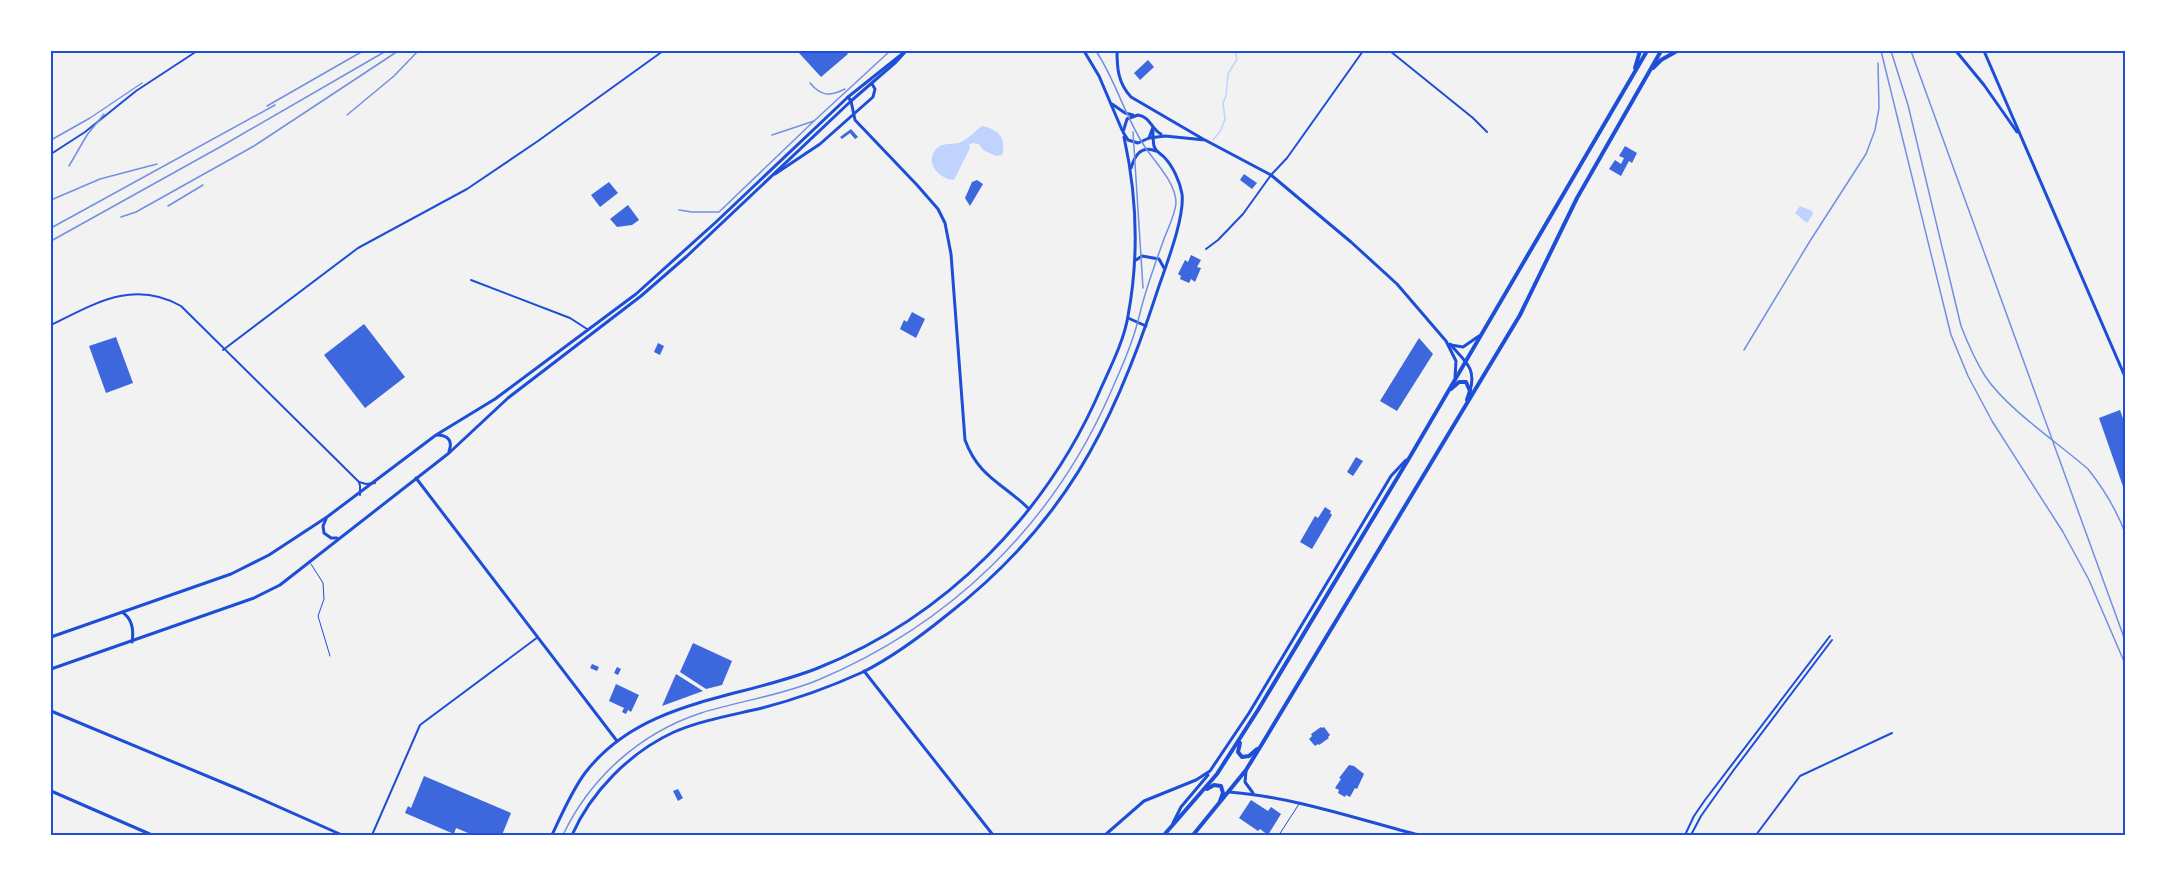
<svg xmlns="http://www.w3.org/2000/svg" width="2177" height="886" font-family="Helvetica,sans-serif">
<rect width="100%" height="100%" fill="#f2f2f2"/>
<!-- water -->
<g fill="#bfd3fe">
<path d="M982,126C998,129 1007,138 1002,155L996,156L983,150L979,144L973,143L969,145L970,148L954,180C943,180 927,167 933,154C940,139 952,147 963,141C970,137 975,131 982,126Z"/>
<path d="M1800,206L1812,211L1813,214L1807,223L1795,213Z"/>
</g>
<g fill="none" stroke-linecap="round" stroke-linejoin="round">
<!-- stream -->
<path stroke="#bfd3fe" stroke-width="1.5" d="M1213,140L1221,130L1225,119L1223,103L1226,96L1228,74L1237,59L1235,51"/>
</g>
<!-- building -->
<g fill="#3d67dc">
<path d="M801,51H845L848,54L821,77L799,53Z"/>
<path d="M1148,60L1154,67L1140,80L1134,73Z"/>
<path d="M851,129L858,137L855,139L850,133L842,139L840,137Z"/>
<path d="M1625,146L1637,153L1632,163L1629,161L1621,176L1609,169L1615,160L1621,164L1624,158L1619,156Z"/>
<path d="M1244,174L1257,183L1252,189L1240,180Z"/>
<path d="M977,180L983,184L970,206L965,198L972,182Z"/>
<path d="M609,182L618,193L600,207L591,195Z"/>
<path d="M628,205L639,220L632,225L617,227L610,219Z"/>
<path d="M1191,255L1201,260L1197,267L1201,268L1195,282L1191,279L1189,283L1180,279L1181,276L1178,274L1185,260L1188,262Z"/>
<path d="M912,312L925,319L916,338L900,329L904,320L907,322Z"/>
<path d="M364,324L405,377L365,408L324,355Z"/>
<path d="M116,337L133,383L106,393L89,346Z"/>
<path d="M1419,338L1433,354L1397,411L1380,401Z"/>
<path d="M658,343L664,346L660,355L654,352Z"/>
<path d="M2120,410L2126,427V495L2099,418Z"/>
<path d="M1356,457L1363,461L1353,476L1347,472Z"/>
<path d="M1325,507L1331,511L1330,513L1332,515L1312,549L1300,542L1315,516L1318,518Z"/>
<path d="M693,643L732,661L722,685L706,689L680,672Z"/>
<path d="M592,664L599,667L597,671L590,668Z"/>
<path d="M617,667L621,669L618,675L614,673Z"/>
<path d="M676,674L703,691L662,706Z"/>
<path d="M616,684L639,695L631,712L628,710L626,714L622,712L624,708L609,701Z"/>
<path d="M1321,727L1322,728L1324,727L1330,735L1328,737L1329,738L1319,745L1318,744L1315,746L1309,739L1312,736L1311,734Z"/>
<path d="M1349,765L1354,766L1364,774L1357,789L1355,788L1350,797L1346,795L1345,797L1338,793L1339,790L1335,788L1341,779L1339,778Z"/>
<path d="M424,776L511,813L502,835H473L456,828L454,834L405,813L408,806L411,808Z"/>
<path d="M678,789L683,798L678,801L673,791Z"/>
<path d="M1251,800L1268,811L1271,807L1281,814L1268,835L1260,829L1258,831L1239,818Z"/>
</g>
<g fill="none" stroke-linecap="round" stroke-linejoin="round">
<!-- service -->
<g stroke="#1d4ed8" stroke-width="1">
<path d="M311,564L323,583L324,599L318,616L330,656"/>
<path d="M1279,835L1299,804"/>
</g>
<!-- minor -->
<g stroke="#1d4ed8" stroke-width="2">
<path d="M1390,51L1473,118L1487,132"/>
<path d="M51,154L85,132L136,91L197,51"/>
<path d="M1206,249L1218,240L1243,214L1271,175L1287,158L1363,51"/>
<path d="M471,280L570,318L587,329"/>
<path d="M51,325C94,304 133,279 181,306L359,482L366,484L375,483"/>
<path d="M223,350L358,248L467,189L538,141L663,51"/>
<path d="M359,482L360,486V495"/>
<path d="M372,835L420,725L538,637"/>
<path d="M1685,835L1694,816L1705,800L1830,636"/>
<path d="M1691,835L1701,816L1733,771L1832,640"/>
<path d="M1756,835L1800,776L1892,733"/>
</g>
<!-- tertiary -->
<g stroke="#1d4ed8" stroke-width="3">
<path d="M1117,51C1117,68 1118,83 1131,97L1203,139"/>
<path d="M848,97L851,101L855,120L917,185L938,209L945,223L951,254L965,440C979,478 1003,483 1029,509"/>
<path d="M1131,168C1135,155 1141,145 1156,151"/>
<path d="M775,174L820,144L873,97L875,89L872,84"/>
<path d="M1136,260L1142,256L1159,259L1164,268"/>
<path d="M1128,318L1146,326"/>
<path d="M416,478L617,741"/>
<path d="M864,671L993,835"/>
<path d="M1246,771L1245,782L1253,793"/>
<path d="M1229,792C1294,797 1357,819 1419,835"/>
<path d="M1173,823L1181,807L1208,775"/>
<path d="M552,835C562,814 571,792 585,773C642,699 738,700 818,668C946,617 1048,513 1102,386C1112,364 1124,340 1128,316C1139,257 1137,196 1124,137"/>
<path d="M572,835C591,792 630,752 674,732C702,720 733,715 762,708C797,699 830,687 863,672C893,657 921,636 947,615C1062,526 1113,428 1157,292C1165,268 1185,218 1182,194C1180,182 1173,166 1164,157C1161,154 1156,152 1154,146C1153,142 1153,136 1153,131"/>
<path d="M1105,835L1144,801L1196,780L1210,771L1249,713L1391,476L1406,460"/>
</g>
<!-- secondary -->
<g stroke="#1d4ed8" stroke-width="3">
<path d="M1084,51L1099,76L1122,130"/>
<path d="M1956,51L1984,85L2017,132"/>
<path d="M1984,51L2126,379"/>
<path d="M1112,104L1125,113L1133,115"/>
<path d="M1153,127L1149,138L1138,143L1128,140L1123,132L1127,119L1138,115C1151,117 1151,129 1161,134"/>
<path d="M1149,138L1165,136L1205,140L1271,175L1351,242L1397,284L1446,341L1456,361L1455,377"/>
<path d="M1450,344C1464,361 1477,367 1470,391"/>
<path d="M1451,345L1463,347L1479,336"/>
<path d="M437,435C448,435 453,441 449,451"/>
<path d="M326,519L323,526L324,533L331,538H337"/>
<path d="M122,612C133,619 134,630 132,642"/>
<path d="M51,637L231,574L269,555L327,517L436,435L495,399L636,294L716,222L848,97L902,54"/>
<path d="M51,669L254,598L280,585L449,453L508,398L641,296L687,256L851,101L896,62L906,51"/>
<path d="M51,711L243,791L342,835"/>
<path d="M51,791L152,835"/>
</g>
<!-- trunk -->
<g stroke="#1d4ed8" stroke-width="4">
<path d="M1635,68L1640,51"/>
<path d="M1653,68L1661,60L1677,51"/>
<path d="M1451,389L1459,382H1466L1470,391L1467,400"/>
<path d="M1240,743L1238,752L1242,757L1249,756L1257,749"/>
<path d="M1207,789L1214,785L1221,786L1223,793L1220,801"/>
<path d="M1164,835L1217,774L1258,710L1411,455L1647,51"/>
<path d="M1193,835L1246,770L1262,744L1520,315L1577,198L1661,51"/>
</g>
<!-- tram -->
<g stroke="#7290e2" stroke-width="1.5">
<path d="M810,83C821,96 829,97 845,89"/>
<path d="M1133,132L1143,288"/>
<path d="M772,135L814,121L890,51"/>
<path d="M679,210L692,212H719L814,121"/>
<path d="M563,835C590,778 640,733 701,713C739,701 780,696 818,680C949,625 1051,527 1109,396C1121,369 1133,343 1140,313C1146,288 1155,264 1164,239C1168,228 1175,215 1176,203C1176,184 1157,164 1147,150C1125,119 1117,82 1096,51"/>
</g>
<!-- rail -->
<g stroke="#7290e2" stroke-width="1.5">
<path d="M1881,51L1951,335L1968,376L1992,421L2063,532L2089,580L2126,666"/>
<path d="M1891,51L1908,105L1961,326C1968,344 1975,360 1985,376C2007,409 2057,442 2088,469C2104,489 2117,511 2126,535"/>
<path d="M1911,51L2126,643"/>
<path d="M51,52L52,51"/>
<path d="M267,106L363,51"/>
<path d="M347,115L394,76L418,51"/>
<path d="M51,140L90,118L142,83"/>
<path d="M69,166L87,135L104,114"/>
<path d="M51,200L100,179L157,164"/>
<path d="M168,206L203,185"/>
<path d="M121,217L136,212L254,146L398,51"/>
<path d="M51,228L275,105"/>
<path d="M51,241L220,147L386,51"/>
<path d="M1744,350L1810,241L1866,154L1875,130L1879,108L1878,63"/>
</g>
</g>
<!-- border -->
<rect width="2177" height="886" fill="none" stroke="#ffffff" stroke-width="105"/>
<rect x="52" y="52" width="2072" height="782" fill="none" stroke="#1d4ed8" stroke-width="2"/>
</svg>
